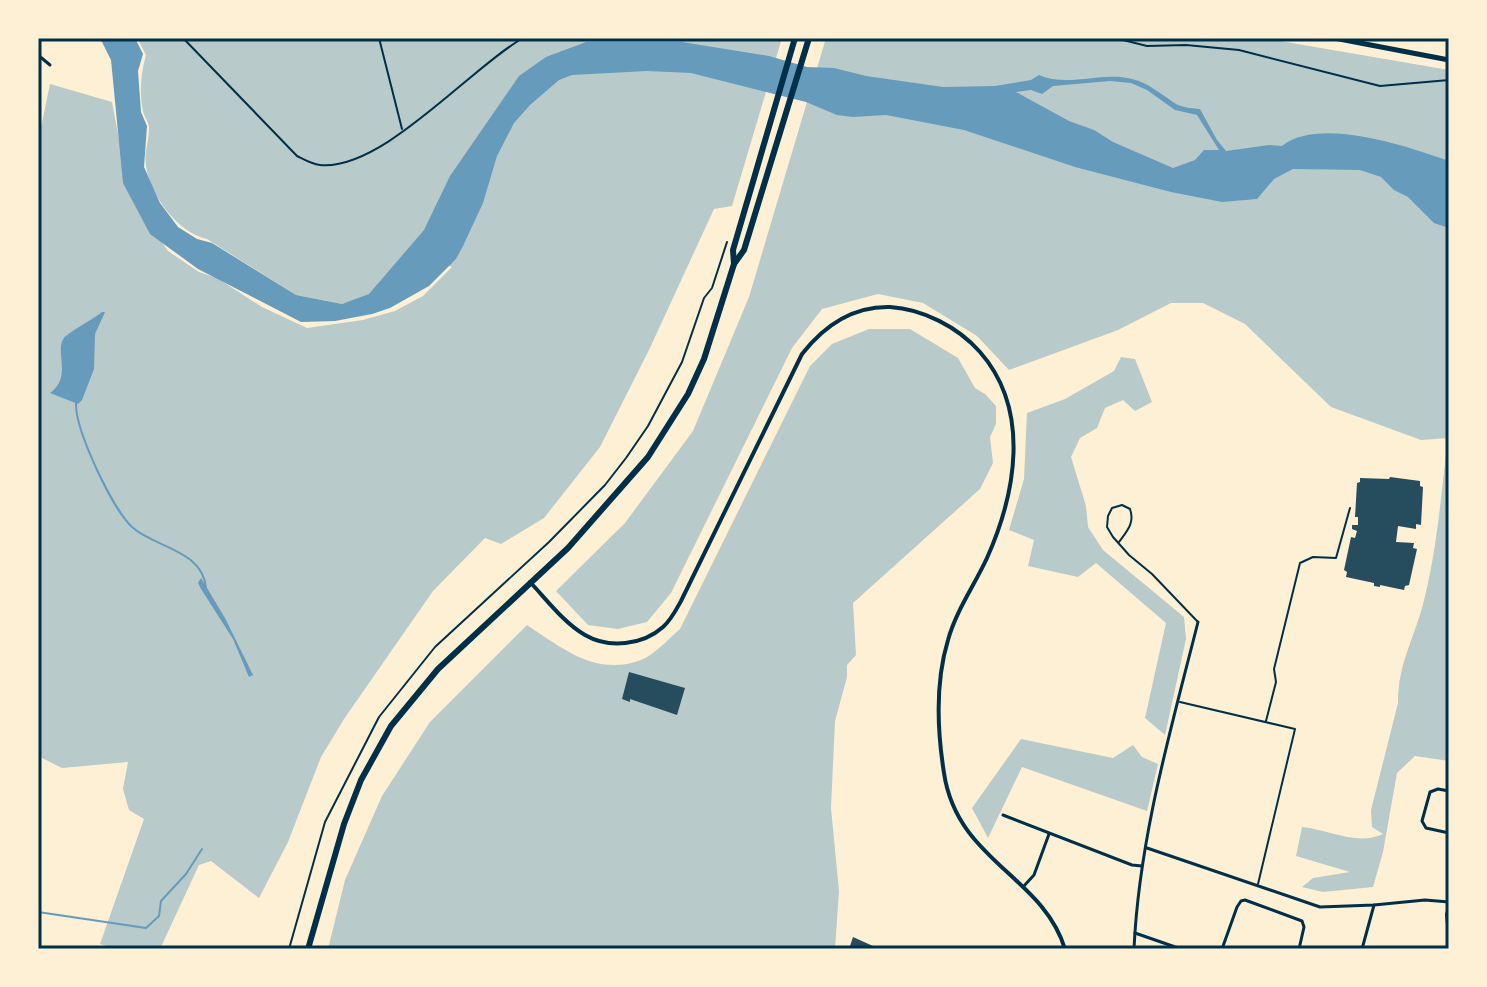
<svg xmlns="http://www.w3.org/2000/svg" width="1487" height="987" font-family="Rubik,sans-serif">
<rect width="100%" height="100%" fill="#fdf0d5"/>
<!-- green -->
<g fill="#b9caca">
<path d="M137,38H782L732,206L714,209L649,350L600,447L544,518L501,544L485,538L433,591L344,719L321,757L288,842L259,898L211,861L199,865L160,949H118L100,944L144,819L129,810L123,789L128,762L62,768L38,756V142L50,84L112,102L125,171L146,219L168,251L199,272L217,278L262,307L307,328L363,320L395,311L423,296L452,267L414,253L371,296L342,304L296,295L207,239C178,233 150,195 146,166C144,153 149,141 149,128C149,122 144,117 143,111C139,92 141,73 146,55Z"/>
<path d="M826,38H1263L1449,70V761L1415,756L1397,773L1383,852L1373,887L1323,892L1302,887L1313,878L1350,872L1296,856L1302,827C1330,830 1357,846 1383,834L1372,827L1371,810L1398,703C1398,665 1412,643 1422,608C1437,553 1441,494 1448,438L1421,440L1331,407L1245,324L1203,303H1171L1118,330L1009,370L977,336L923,303L878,294L822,309L792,348L671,593L647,622L618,629L588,625L556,591L625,523L693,431L749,297Z"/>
<path d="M869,329H910L958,358L975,388L985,394L996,406V424L990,437L993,463L980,489L853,603L856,655L847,665V677L835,721L831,808L839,891L835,949H328L345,880L382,796L430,722L527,625C562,648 596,677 641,660C655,655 669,638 680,629L810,366L832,344Z"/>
<path d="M1121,357L1135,359L1152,402L1135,411L1123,400L1105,408L1097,428L1080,438L1071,457L1086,506L1088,527L1103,550L1184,617L1186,639L1165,735L1145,718L1166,623L1096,563L1078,577L1028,566L1034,540L1009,530L1024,479L1027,413L1065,399L1114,371Z"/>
<path d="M1021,739L1113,758L1133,745L1142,757L1158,764L1147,811L1022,767L988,838L972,808Z"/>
</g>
<!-- water -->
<g fill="#669bbc" fill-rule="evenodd">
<path d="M100,38H135L143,54L138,71L141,112L147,126L144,167L160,203L178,227L197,239L212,243L296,295L342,304L369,294L424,230L450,176L519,76L546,57L586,42H682L769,56L807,67L834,68L866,76L943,87L995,86L1031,80L1039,75C1068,88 1102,71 1132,79C1149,83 1162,95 1176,104C1183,108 1192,108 1200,109L1217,140L1226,151L1269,145L1282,146C1320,116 1408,147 1449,161V228L1434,223L1408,197L1394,190L1381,177L1360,170L1293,169L1274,179L1257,199L1222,202L1171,192L1075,167L964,130L886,115L853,117L837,115L806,102L691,73L647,71L572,75L559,80L530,105L514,123L497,156L483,203L463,246L456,259L429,286L390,308L372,314L335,321L301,322L198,269L150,234L123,183L111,60ZM1110,81L1131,83L1147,90L1175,110L1197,115L1219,150H1204L1195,160L1173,168L1113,142L1094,130L1069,121L1016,92L1031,90L1042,94L1053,86Z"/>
<path d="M102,312H105L95,334L94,369L82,400L78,404L50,393C73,377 54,351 64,338C66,334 95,318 102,312Z"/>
<path d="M201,578L225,618L253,675L249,677L233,639L201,589L198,583Z"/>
</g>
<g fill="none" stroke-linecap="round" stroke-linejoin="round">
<!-- stream -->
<g stroke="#669bbc" stroke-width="2">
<path d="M76,403C75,430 112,508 132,527C155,548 203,550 206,588"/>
<path d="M38,912L146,928L159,916L161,901L186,874L202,849"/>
</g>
</g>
<!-- building -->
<g fill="#264d5e">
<path d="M1390,477L1420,481V486L1423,487L1421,525L1416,524V529L1398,526L1396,542L1414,543L1413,548L1417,549L1409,585L1405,586L1404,590L1380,585V587L1374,586V583L1346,577L1347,572L1344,570L1351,537L1355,538L1357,531L1352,529V525H1358V517H1355L1357,483L1360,482V478L1389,479Z"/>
<path d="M629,672L685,688L677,715L630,699V702L622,699Z"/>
<path d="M853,937L873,946L875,949H849Z"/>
</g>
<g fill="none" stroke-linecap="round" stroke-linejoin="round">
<!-- path -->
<g stroke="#003049" stroke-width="2">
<path d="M183,38L297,156C305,160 311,164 320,165C382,171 469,69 523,38"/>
<path d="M379,38L402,129"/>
<path d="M1115,38L1147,46L1186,45L1239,50L1380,86L1449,80"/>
<path d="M289,949L325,822L379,717L435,647L549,542L605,485L626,458L648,426L682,362L704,298L712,288L727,242"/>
</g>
<!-- service -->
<g stroke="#003049" stroke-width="2">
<path d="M1119,542C1127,531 1135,523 1130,509L1122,505L1112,508L1108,516L1107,527L1113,537L1129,555L1152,574L1197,621"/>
<path d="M1180,702L1295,729L1258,884"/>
<path d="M1266,721L1276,682L1274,669L1300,563L1313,557L1336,558L1350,508"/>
<path d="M1449,905L1446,914L1449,948"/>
</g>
<!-- minor -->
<g stroke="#003049" stroke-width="3">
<path d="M38,55L50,65"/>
<path d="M1449,791L1438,789L1430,792L1422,821L1426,828L1449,833"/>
<path d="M1003,815L1132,865L1142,866"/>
<path d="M1147,848L1320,907L1374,905L1425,900L1449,902"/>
<path d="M1023,887L1034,875L1049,834"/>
<path d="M1135,933L1181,949"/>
<path d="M1134,949C1139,838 1171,729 1198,622"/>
<path d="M1222,949L1237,907L1241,901L1245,900L1302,921L1304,927L1299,949"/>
<path d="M1362,949L1374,905"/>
</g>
<!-- tertiary -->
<path stroke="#003049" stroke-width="4" d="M530,582C547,600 564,623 585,635C609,649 643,645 663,627C671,620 676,610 681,601L802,354C824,326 853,306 890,307C923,309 958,327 980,352C1031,410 1016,493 987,558C974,586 956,611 948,640C935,683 937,729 944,773C957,861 1043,876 1065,949"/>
<!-- secondary -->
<path stroke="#003049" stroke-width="5" d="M1334,38L1449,60"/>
<!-- primary -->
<g stroke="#003049" stroke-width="6">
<path d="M734,264L733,250L795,38"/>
<path d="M308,949L344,824L361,780L391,726L438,669L568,548L648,457L688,394L704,359L734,264L744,250L809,38"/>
</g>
</g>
<!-- border -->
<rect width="1487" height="987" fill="none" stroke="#fdf0d5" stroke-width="80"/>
<rect x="40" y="40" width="1407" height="907" fill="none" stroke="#003049" stroke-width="3"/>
</svg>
